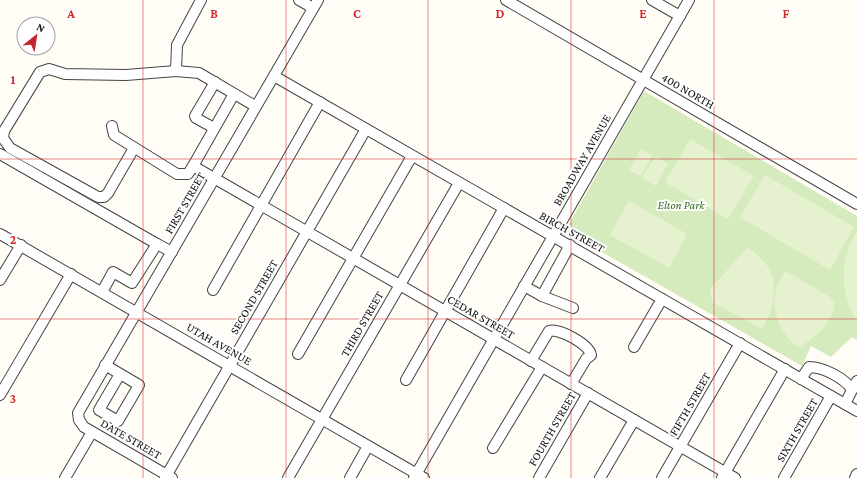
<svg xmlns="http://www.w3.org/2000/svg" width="857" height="478" font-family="'Crimson Pro',serif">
<rect width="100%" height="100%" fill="#fffdf5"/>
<!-- green -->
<path fill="#d5ebbd" d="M644,91L857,216V340L852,337L831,357L811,346L802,366L565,231Z"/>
<!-- pitch -->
<g fill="#e6f2cf">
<path d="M690,139L754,176L728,219L665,182Z"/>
<path d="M641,149L652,155L641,176L629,170Z"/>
<path d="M655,157L668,164L656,186L642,178Z"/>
<path d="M765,175L854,227L830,270L740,217Z"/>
<path d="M629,201L687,234L669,268L610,235Z"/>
<path d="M857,231V322C840,293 839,259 857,231Z"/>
<path d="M748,247C754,253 764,260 768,267C779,288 774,310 762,329L712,302L710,289Z"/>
<path d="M786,271L830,297L835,303C832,325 816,336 799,348C775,331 765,296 786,271Z"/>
</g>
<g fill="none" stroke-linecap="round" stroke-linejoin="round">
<defs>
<g id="minor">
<path d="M299,0L313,8"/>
<path d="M506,0L857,204"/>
<path d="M652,0L680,16"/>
<path d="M176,71L177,45L201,0"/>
<path d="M274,76L857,411"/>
<path d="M112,126L114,135L177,174H188L193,166L735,478"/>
<path d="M214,128L196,118L195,116L215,82"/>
<path d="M134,148L108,193L104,197H98L10,148L3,138L4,131L40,72L49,69L65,74L126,75L176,71L199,73L255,106"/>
<path d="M0,154L157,244"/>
<path d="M193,166L234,94"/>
<path d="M0,234L424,478"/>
<path d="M0,280L21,245"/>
<path d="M524,286L542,296L573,308"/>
<path d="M213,290L320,102"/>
<path d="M102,292L113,272L132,283L157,244L172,252"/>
<path d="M542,296L570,245"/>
<path d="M634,347L662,299"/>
<path d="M298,354L412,156"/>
<path d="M531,361L549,331C559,328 589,344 591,355L586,359L571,384"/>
<path d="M105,365L139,385L118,421L99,410L120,374"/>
<path d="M801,379L809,367C823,367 845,378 852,390L845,404"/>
<path d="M406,380L504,208"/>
<path d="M852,390L857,381"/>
<path d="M0,395L71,274"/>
<path d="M493,448L542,367"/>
<path d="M65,478L92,432"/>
<path d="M165,478L366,129"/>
<path d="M172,478L84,427L79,420L78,413L318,0"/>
<path d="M288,478L459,183"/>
<path d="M350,478L368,446"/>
<path d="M414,478L689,0"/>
<path d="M539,478L588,393"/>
<path d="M600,478L634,420"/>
<path d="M662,478L740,343"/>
<path d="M722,478L785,369"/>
<path d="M784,478L831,396"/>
<path d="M855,478L857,474"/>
</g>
</defs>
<!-- minor casing -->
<use href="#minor" stroke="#444" stroke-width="12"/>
<!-- minor -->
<use href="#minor" stroke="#fff" stroke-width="10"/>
</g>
<!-- grid -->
<path fill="none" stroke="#d62828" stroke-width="1" stroke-opacity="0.55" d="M143,0V478M286,0V478M428,0V478M571,0V478M714,0V478M0,159H857M0,319H857"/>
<g text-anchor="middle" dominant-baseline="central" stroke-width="4" stroke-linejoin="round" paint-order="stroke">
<!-- street labels -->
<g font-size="12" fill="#111" stroke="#fff">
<text transform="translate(688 91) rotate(30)">400 NORTH</text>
<text transform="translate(582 160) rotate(-60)">BROADWAY AVENUE</text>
<text transform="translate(185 203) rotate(-60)">FIRST STREET</text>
<text transform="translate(572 232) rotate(29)">BIRCH STREET</text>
<text transform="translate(254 297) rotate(-60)">SECOND STREET</text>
<text transform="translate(481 317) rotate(30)">CEDAR STREET</text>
<text transform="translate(362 324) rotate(-60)">THIRD STREET</text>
<text transform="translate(219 344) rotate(30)">UTAH AVENUE</text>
<text transform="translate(690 404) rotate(-60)">FIFTH STREET</text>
<text transform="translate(552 429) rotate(-60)">FOURTH STREET</text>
<text transform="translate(797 430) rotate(-60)">SIXTH STREET</text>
<text transform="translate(131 439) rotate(30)">DATE STREET</text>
</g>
<!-- park labels -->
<g font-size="12" font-style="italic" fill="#2f6b1f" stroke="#fff">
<text x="681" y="205">Elton Park</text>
</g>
</g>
<g font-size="13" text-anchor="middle" font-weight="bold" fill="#d62828" stroke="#fff" stroke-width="4" stroke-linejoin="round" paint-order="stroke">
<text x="71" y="18">A</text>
<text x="214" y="18">B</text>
<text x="357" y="18">C</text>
<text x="500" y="18">D</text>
<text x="643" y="18">E</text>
<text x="786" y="18">F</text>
<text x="13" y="84">1</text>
<text x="13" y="244">2</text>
<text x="13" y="403">3</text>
</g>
<!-- north arrow -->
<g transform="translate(36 36) rotate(30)"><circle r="19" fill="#ffffff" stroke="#a0a0a0"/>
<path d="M0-3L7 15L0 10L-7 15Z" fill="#c4262e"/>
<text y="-6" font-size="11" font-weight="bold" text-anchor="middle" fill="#111111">N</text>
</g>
</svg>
